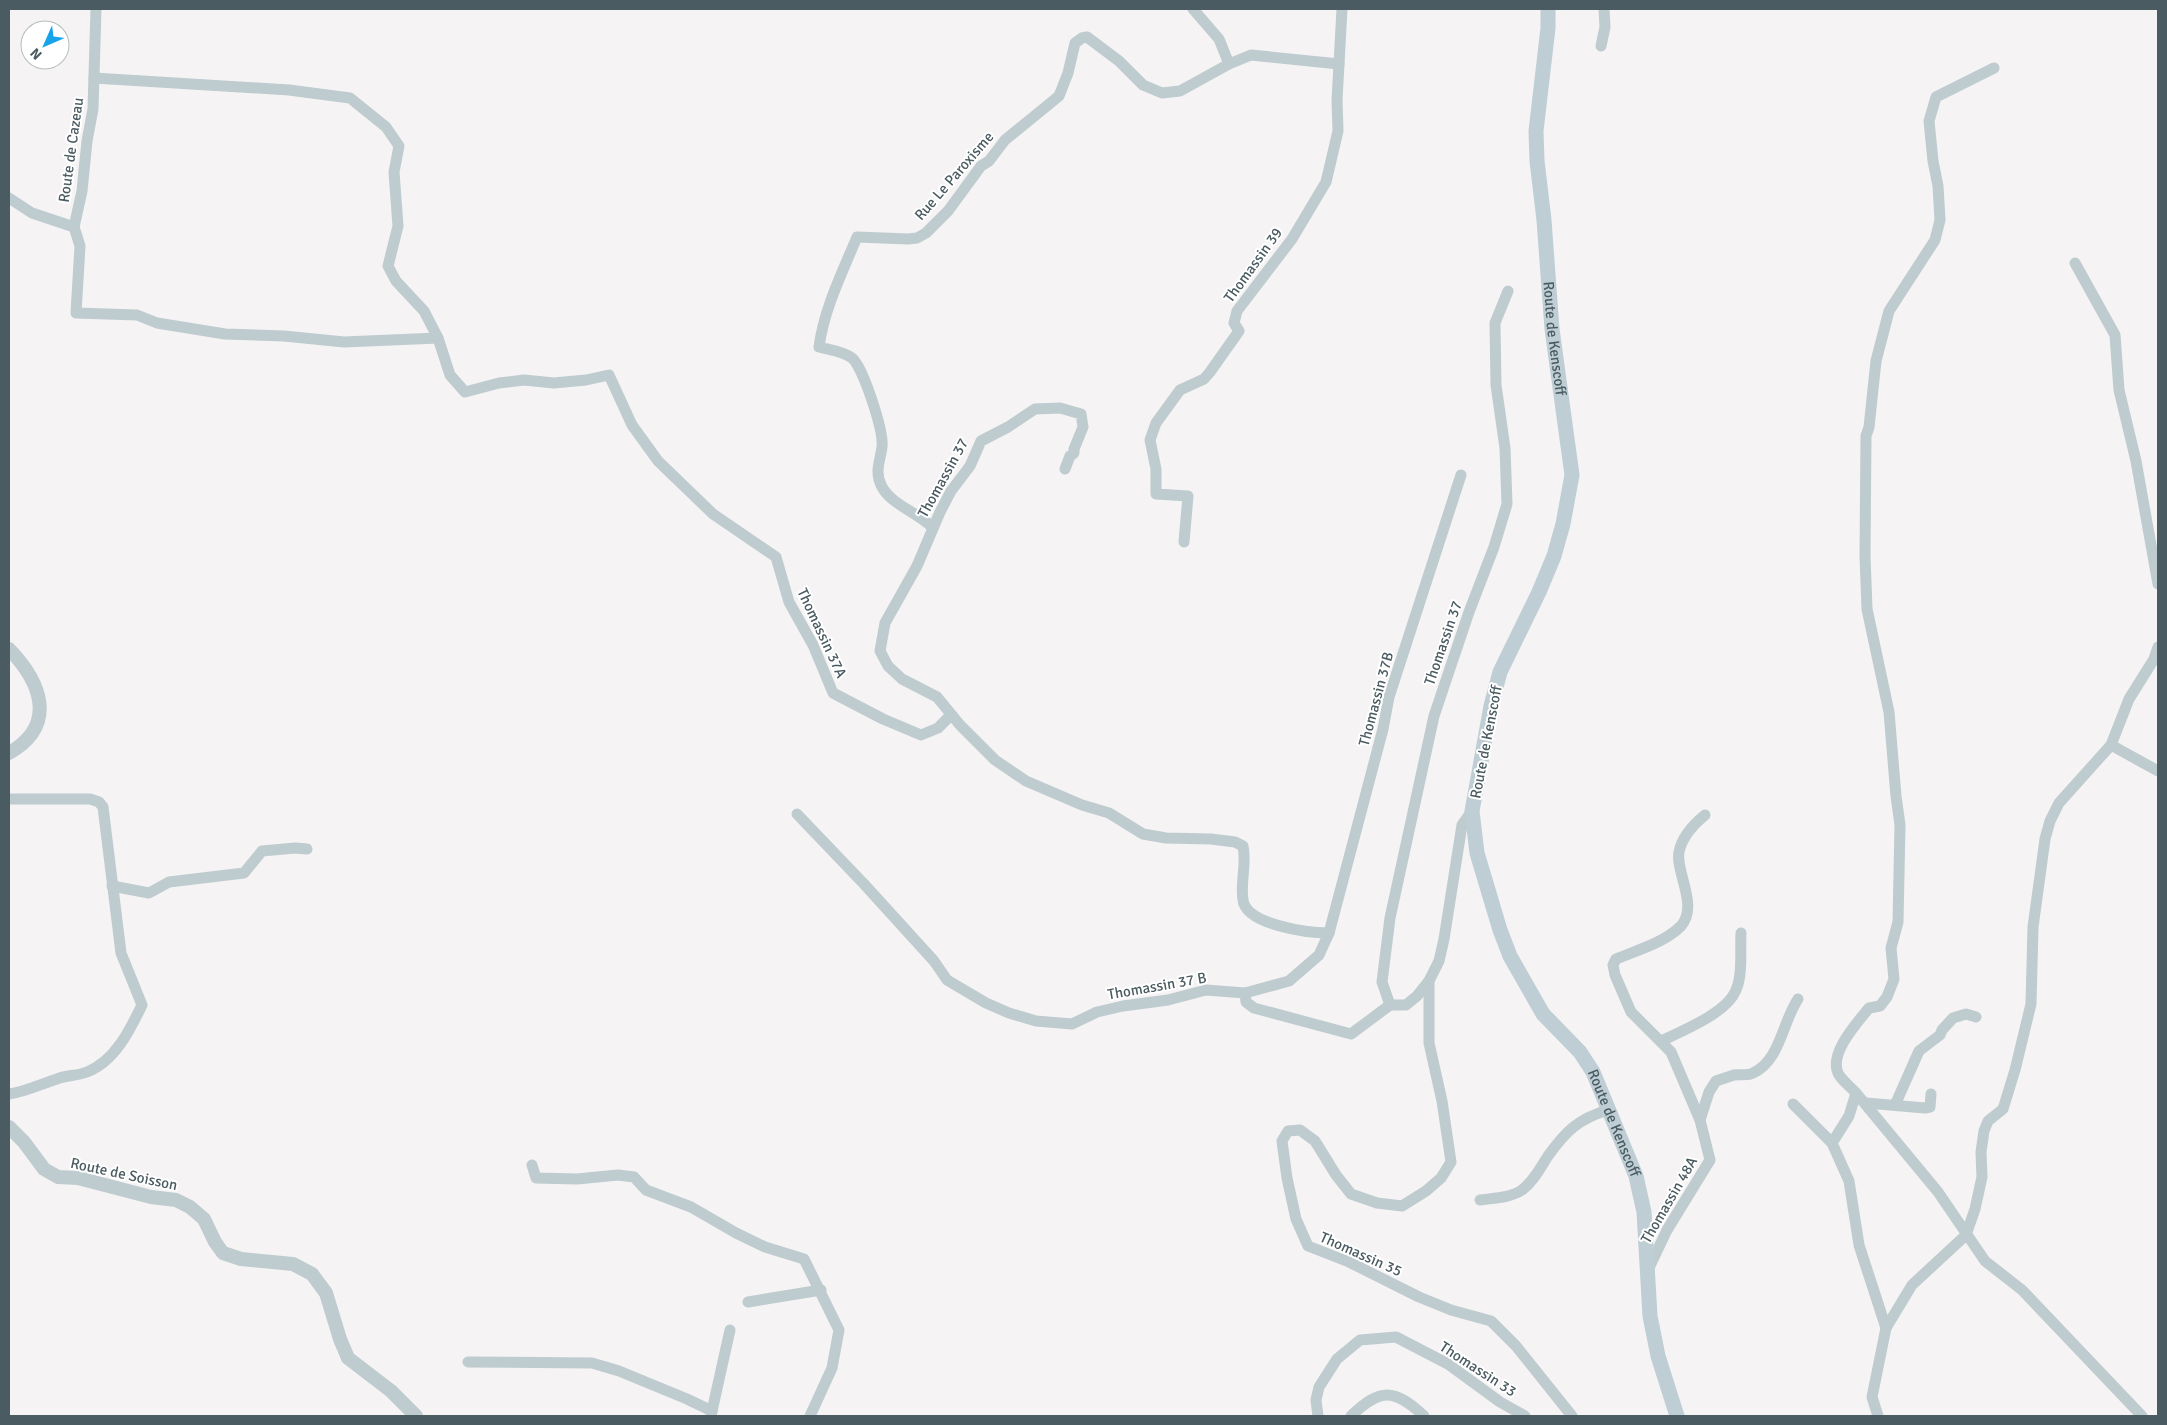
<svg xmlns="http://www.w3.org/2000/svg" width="2167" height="1425" viewBox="0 0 2167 1425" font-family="Signika,sans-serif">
	<rect width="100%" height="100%" fill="#f5f3f3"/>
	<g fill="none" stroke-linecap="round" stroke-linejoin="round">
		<g stroke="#becbcf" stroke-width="11">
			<path d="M96,9L93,109L87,141L82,191L74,227L80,246L76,313L137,315L157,323L225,334L284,336L344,342L438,338"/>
			<path d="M1193,9L1219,39L1229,64"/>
			<path d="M1601,46L1605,27L1604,9"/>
			<path d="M94,78L289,90L350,98L386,127L399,146L394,172L398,226L388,266L396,281L424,311L438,338L450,375L465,392L499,383L524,380L554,383L586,380L609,375L632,425L658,461L713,514L776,557L789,602L813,645L833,693L883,719L921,735L938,728L951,715"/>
			<path d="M9,198L32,213L74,227"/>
			<path d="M2075,263L2115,335L2119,390L2136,461L2158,584"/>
			<path d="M1065,469L1070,456L1074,453V449L1083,427L1081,414L1060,408L1035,409L1008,427L981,441L970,466L951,491L940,512L917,566L885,623L880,651L888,666L902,679L937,697L960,725L995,760L1026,781L1082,805L1109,813L1143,834L1166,838L1211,839L1235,842L1243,846C1247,865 1240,881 1243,900C1246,925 1309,933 1329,933L1319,955L1289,981L1245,993"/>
			<path d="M932,527C917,512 892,505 882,487C874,472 880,462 882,447C884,431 863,367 852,358C843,351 830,350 819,347C824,309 842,273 857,237L908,239L917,238L926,233L948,211L981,166L989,161L1005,140L1059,96L1068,73L1075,43L1082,38L1087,37L1119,61L1143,85L1162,93L1180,91L1229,64L1251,55L1339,64"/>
			<path d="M1184,542L1188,496L1156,494V469L1150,440L1156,423L1180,390L1204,379L1210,372L1239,331L1234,323L1237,311L1292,239L1326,182L1338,131L1337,100L1342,9"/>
			<path d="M2111,745L2158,771"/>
			<path d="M9,799H90L99,802L103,807L121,953L142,1005C130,1030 115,1061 87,1072C77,1076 66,1075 57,1079C41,1084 25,1092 9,1094"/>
			<path d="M797,814L864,884L934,961L947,980L986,1003L1009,1013L1036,1021L1072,1024L1097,1012L1123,1006L1168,1000L1206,990L1245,993L1246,1002L1254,1008L1351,1034L1390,1005H1406L1417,996L1429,981L1439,961L1444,939L1462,825L1472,811"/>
			<path d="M112,886L149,893L169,882L244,873L262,851L295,848L307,849"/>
			<path d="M1329,933L1383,729L1389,697L1461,475"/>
			<path d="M1429,981V1043L1442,1101L1451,1162L1441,1178L1426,1191L1402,1206L1377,1203L1351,1194L1336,1175L1315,1141L1300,1130L1288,1131L1282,1141L1287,1178L1296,1219L1308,1246L1349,1262L1419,1297L1451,1310L1491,1321L1516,1346L1572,1416"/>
			<path d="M1390,1005L1382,982L1390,918L1434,716L1469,612L1494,547L1507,504L1505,448L1496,385L1495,323L1508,291"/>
			<path d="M1661,1041C1682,1031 1727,1013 1736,990C1743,974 1740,950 1741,933"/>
			<path d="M1856,1093L1938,1192L1985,1261L2022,1290L2142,1416"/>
			<path d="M1866,1103L1925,1108L1930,1107L1931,1094"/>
			<path d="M1793,1104L1832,1143"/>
			<path d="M1895,1105L1919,1051L1940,1035L1942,1030L1953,1018L1966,1014L1976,1017"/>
			<path d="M1700,1120L1709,1092L1716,1081C1722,1079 1728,1077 1734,1075C1740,1074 1748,1076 1753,1073C1780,1061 1782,1023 1798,999"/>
			<path d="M532,1165L536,1178L577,1179L618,1175L634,1177L646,1190L691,1207L736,1233L765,1247L804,1259L839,1330L832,1368L810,1416"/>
			<path d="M1480,1200C1493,1198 1510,1198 1522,1190C1534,1181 1540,1168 1548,1156C1566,1131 1578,1119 1608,1110"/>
			<path d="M1648,1270L1667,1230L1710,1160L1700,1120L1671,1052L1631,1012L1615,975L1613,965L1616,959C1637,950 1664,943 1681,926C1699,906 1675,871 1679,852C1682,837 1694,824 1705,815"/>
			<path d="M748,1302L821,1290"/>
			<path d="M1886,1328L1859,1245L1849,1181L1832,1143L1849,1116L1856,1093C1851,1087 1841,1080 1838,1073C1829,1053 1857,1023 1869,1008L1880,1006L1887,997L1894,979L1891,948L1898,922L1900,825L1896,796L1889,712L1867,609L1865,556L1866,436L1869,427L1876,361L1889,311L1935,240L1940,220L1938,186L1933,161L1929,121L1936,97L1994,68"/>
			<path d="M468,1362L592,1363L619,1371L687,1399L712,1411L711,1416"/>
			<path d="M712,1411L730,1330"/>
			<path d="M1318,1416L1316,1400L1319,1387L1337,1359L1360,1340L1396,1337L1448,1364L1500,1402L1525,1416"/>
			<path d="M1351,1416C1380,1388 1394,1388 1424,1416"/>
			<path d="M1878,1416L1872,1397L1886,1328L1912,1285L1966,1235L1975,1209L1982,1177L1981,1152L1984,1131L1988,1121L2003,1109L2015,1070L2031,1004L2033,927L2045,839L2050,821L2059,803L2111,745L2129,699L2154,659L2158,647"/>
		</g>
		<g stroke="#becbcf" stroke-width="14">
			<path d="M9,649C41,682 58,725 9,753"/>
			<path d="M9,1127L24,1142L44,1169L58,1177L78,1178L151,1197L176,1200L190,1207L204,1219L215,1242L223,1253L241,1259L293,1264L312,1274L326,1293L340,1339L348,1358L391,1391L416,1416"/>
		</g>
		<path stroke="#beced4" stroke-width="15" id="s1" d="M1548,9V28L1536,131L1537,161L1544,220L1552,329L1572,475L1563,524L1554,556L1539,592L1500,672L1491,706L1472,811L1477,853L1500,930L1510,956L1543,1014L1580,1052L1593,1072L1636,1176L1644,1212L1650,1316L1658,1356L1677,1416"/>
	</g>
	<g text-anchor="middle" stroke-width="4" stroke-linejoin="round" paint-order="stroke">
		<g font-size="15" fill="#4a5b61" stroke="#fff">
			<text transform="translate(71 150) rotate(-82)" y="5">Route de Cazeau</text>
			<text transform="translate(954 176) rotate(-49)" y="5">Rue Le Paroxisme</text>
			<text transform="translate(1253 265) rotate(-54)" y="5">Thomassin 39</text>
			<text dy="5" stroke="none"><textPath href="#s1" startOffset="331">Route de Kenscoff</textPath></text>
			<text transform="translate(943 478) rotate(-61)" y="5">Thomassin 37</text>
			<text transform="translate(822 633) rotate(65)" y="5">Thomassin 37A</text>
			<text transform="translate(1443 643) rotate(-71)" y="5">Thomassin 37</text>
			<text transform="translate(1376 699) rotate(-75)" y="5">Thomassin 37B</text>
			<text transform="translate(1486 742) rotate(-79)" y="5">Route de Kenscoff</text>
			<text transform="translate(1157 986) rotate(-10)" y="5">Thomassin 37 B</text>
			<text dy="5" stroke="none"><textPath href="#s1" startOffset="1171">Route de Kenscoff</textPath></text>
			<text transform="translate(124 1174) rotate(12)" y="5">Route de Soisson</text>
			<text transform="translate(1669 1200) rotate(-60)" y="5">Thomassin 48A</text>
			<text transform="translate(1361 1254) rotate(24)" y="5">Thomassin 35</text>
			<text transform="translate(1478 1369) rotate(33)" y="5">Thomassin 33</text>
		</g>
	</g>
	<rect width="2167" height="1425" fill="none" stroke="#4a5b61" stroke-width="20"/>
	<g transform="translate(45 45) rotate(225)"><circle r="24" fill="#ffffff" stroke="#b7bdc0"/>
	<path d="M0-4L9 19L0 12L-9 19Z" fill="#17a3ea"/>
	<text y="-8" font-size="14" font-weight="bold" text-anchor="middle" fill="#4a5b61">N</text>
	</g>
</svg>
